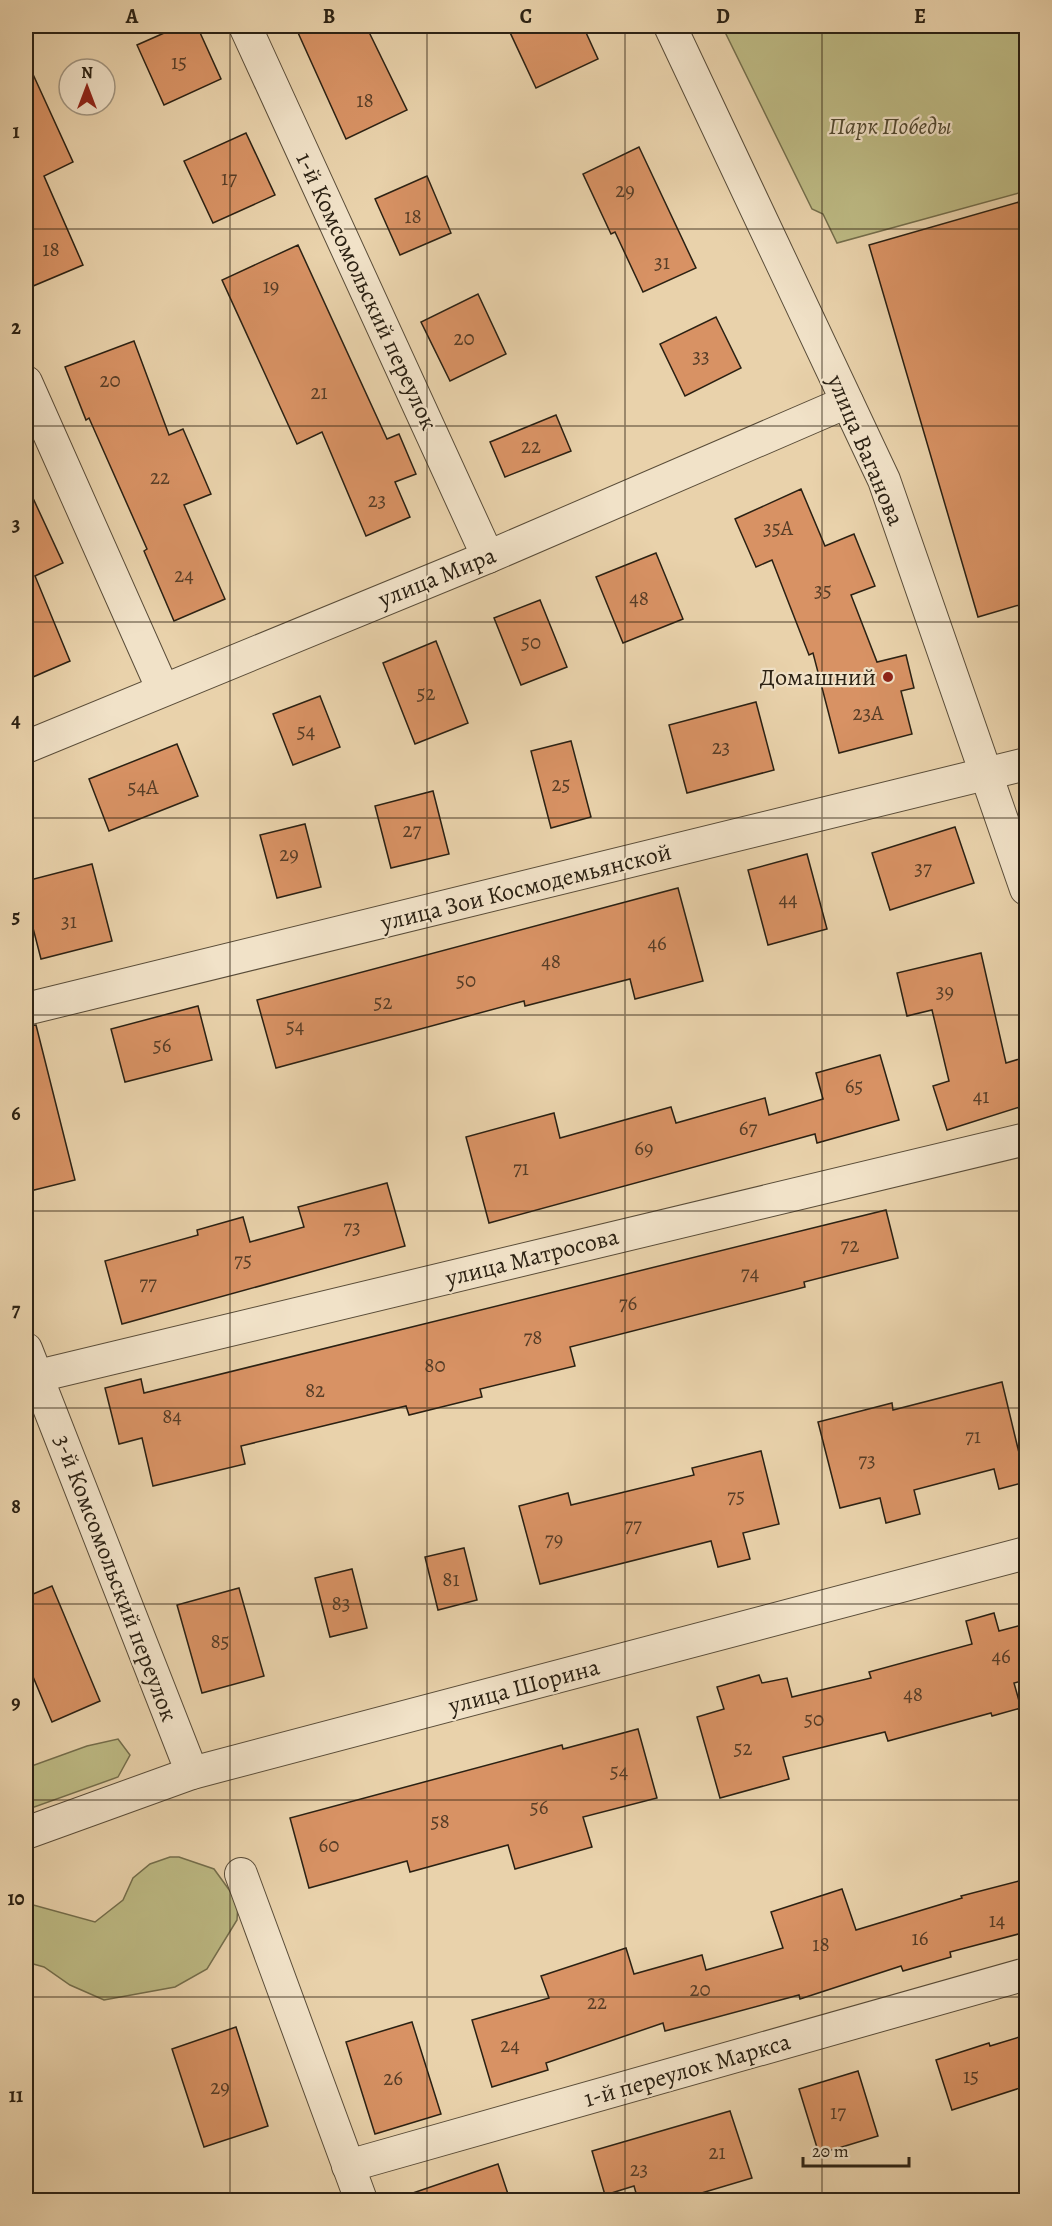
<svg xmlns="http://www.w3.org/2000/svg" width="1052" height="2226" viewBox="0 0 1052 2226" font-family="Alegreya,serif">
	<rect width="100%" height="100%" fill="#e9d2ab"/>
	<filter id="stains"><feTurbulence type="fractalNoise" baseFrequency=".00333" numOctaves="4"/><feColorMatrix values="0 0 0 0 .2 0 0 0 0 .09 0 0 0 0 .02 0 0 0 .5 -.17"/></filter>
	<radialGradient id="worn" r=".72"><stop offset=".6" stop-color="#630" stop-opacity="0"/><stop offset="1" stop-color="#630" stop-opacity=".3"/></radialGradient>
	<g fill="#bdba84" stroke="#746e4c" stroke-width="1.5">
		<path d="M722,26H1026V191L837,243L823,214L812,209Z"/>
		<path d="M118,1739L130,1755L118,1777L26,1810V1768L87,1746Z"/>
		<path d="M170,1857H179L214,1869L238,1902L237,1920L207,1969L175,1987L104,2000L70,1985L44,1967L26,1962V1903L95,1922L123,1900L133,1878L150,1864Z"/>
	</g>
	<g fill="#d89264" stroke="#2b2113" stroke-width="1.5">
		<path d="M180,26H197L221,79L164,105L137,45Z"/>
		<path d="M295,26H366L407,110L346,139Z"/>
		<path d="M507,26H583L598,59L536,88Z"/>
		<path d="M26,59L73,162L44,176L83,265L26,289Z"/>
		<path d="M246,133L275,195L213,223L184,161Z"/>
		<path d="M639,147L696,268L643,292L615,232L611,234L583,174Z"/>
		<path d="M427,176L451,233L400,255L375,199Z"/>
		<path d="M1026,200V603L978,617L869,245Z"/>
		<path d="M298,245L387,439L399,434L416,474L395,482L410,517L366,536L322,432L297,444L222,280Z"/>
		<path d="M478,294L506,354L450,381L421,322Z"/>
		<path d="M716,317L741,368L685,396L660,344Z"/>
		<path d="M134,341L169,435L183,429L211,494L184,505L225,599L174,621L144,551L147,549L89,418L86,420L65,367Z"/>
		<path d="M556,415L571,451L505,477L490,442Z"/>
		<path d="M26,483L63,563L35,576L70,661L26,680Z"/>
		<path d="M801,489L825,546L854,534L875,586L851,595L877,662L906,655L914,688L901,691L912,734L839,753L813,653L809,655L772,560L756,567L735,519Z"/>
		<path d="M656,553L683,619L623,643L596,577Z"/>
		<path d="M540,600L567,667L521,685L494,618Z"/>
		<path d="M436,641L468,723L415,744L383,663Z"/>
		<path d="M320,696L340,747L293,765L273,714Z"/>
		<path d="M756,702L774,770L687,793L669,725Z"/>
		<path d="M571,741L591,817L551,828L531,751Z"/>
		<path d="M177,744L198,796L109,831L89,779Z"/>
		<path d="M433,791L449,854L391,868L375,806Z"/>
		<path d="M305,824L321,887L277,898L260,835Z"/>
		<path d="M955,827L974,883L890,910L872,853Z"/>
		<path d="M807,854L827,929L768,945L748,870Z"/>
		<path d="M92,864L112,941L41,959L26,901V881Z"/>
		<path d="M678,888L703,981L635,999L630,979L525,1006L524,1001L276,1068L257,1000Z"/>
		<path d="M981,953L1006,1063L1026,1057V1105L947,1130L933,1086L949,1081L932,1010L907,1016L897,973Z"/>
		<path d="M198,1006L212,1060L125,1082L111,1029Z"/>
		<path d="M36,1025L75,1180L26,1192V1026Z"/>
		<path d="M880,1055L899,1120L817,1143L815,1134L489,1223L466,1137L554,1113L560,1138L671,1107L676,1123L765,1098L769,1115L823,1099L816,1073Z"/>
		<path d="M387,1183L405,1246L122,1324L105,1261L198,1235L197,1230L243,1217L250,1242L304,1227L298,1207Z"/>
		<path d="M886,1210L898,1258L804,1282L805,1287L570,1347L575,1366L480,1389L482,1397L409,1415L406,1406L241,1446L245,1464L153,1486L142,1438L119,1444L105,1388L141,1379L144,1393Z"/>
		<path d="M1002,1382L1026,1482L999,1489L994,1469L914,1490L920,1514L886,1523L880,1498L840,1508L818,1422L892,1403L893,1410Z"/>
		<path d="M761,1451L779,1524L743,1533L750,1559L718,1567L711,1541L540,1584L519,1506L568,1493L571,1505L694,1475L692,1468Z"/>
		<path d="M464,1548L477,1600L438,1610L425,1557Z"/>
		<path d="M352,1569L367,1628L330,1637L315,1578Z"/>
		<path d="M52,1586L100,1701L52,1722L26,1660V1597Z"/>
		<path d="M239,1588L264,1676L202,1693L177,1605Z"/>
		<path d="M994,1613L999,1631L1026,1624V1680L1014,1683L1021,1708L992,1716L991,1713L888,1741L885,1732L783,1757L789,1779L720,1798L697,1717L724,1709L717,1687L759,1675L762,1683L787,1678L792,1697L871,1678L869,1672L972,1644L966,1621Z"/>
		<path d="M638,1729L657,1798L583,1817L592,1847L515,1869L508,1845L410,1872L407,1861L309,1888L290,1818L562,1745L563,1749Z"/>
		<path d="M1019,1881L1026,1908V1932L950,1952L951,1957L903,1971L901,1966L800,1999L799,1995L665,2031L663,2023L546,2063L548,2070L492,2087L472,2020L549,1998L541,1976L626,1948L634,1974L702,1955L706,1970L783,1948L771,1912L842,1889L856,1930L962,1898L961,1896Z"/>
		<path d="M412,2022L441,2114L375,2134L346,2042Z"/>
		<path d="M236,2027L268,2126L204,2147L172,2049Z"/>
		<path d="M1026,2035V2086L952,2110L936,2060L989,2043L990,2046Z"/>
		<path d="M858,2071L878,2136L819,2154L799,2089Z"/>
		<path d="M730,2111L752,2178L678,2200H638L634,2186L605,2195L592,2151Z"/>
		<path d="M498,2164L510,2200H405L404,2196Z"/>
	</g>
	<g fill="none" stroke-linecap="round" stroke-linejoin="round">
		<g stroke="#5a4d39" stroke-width="34">
			<g id="minor">
				<path d="M245,26L488,557"/>
				<path d="M670,26L884,480L1026,889"/>
				<path d="M26,382L163,690"/>
				<path d="M26,747L488,557L847,402"/>
				<path d="M26,1009L1026,764"/>
				<path d="M26,1349L192,1773"/>
				<path d="M38,1376L1026,1139"/>
				<path d="M26,1833L192,1773L1026,1553"/>
				<path d="M241,1874L361,2200"/>
				<path d="M348,2166L1026,1974"/>
			</g>
		</g>
		<use href="#minor" stroke="#f1e2c8" stroke-width="32"/>
	</g>
	<path fill="none" stroke="#2b2113" stroke-width="1.5" stroke-opacity="0.55" d="M230,26V2200M427,26V2200M625,26V2200M822,26V2200M26,229H1026M26,426H1026M26,622H1026M26,818H1026M26,1015H1026M26,1211H1026M26,1408H1026M26,1604H1026M26,1800H1026M26,1997H1026"/>
	<circle fill="#8f2418" stroke="#f1e2c8" stroke-width="2" cx="888" cy="677" r="6"/>
	<g text-anchor="middle" stroke-width="4.5" stroke-linejoin="round" paint-order="stroke">
		<g font-size="21" fill="#563d27">
			<text x="179" y="69">15</text>
			<text x="365" y="107">18</text>
			<text x="229" y="185">17</text>
			<text x="625" y="197">29</text>
			<text x="413" y="223">18</text>
			<text x="51" y="256">18</text>
			<text x="662" y="269">31</text>
			<text x="271" y="293">19</text>
			<text x="464" y="345">20</text>
			<text x="701" y="363">33</text>
			<text x="110" y="387">20</text>
			<text x="319" y="399">21</text>
			<text x="531" y="453">22</text>
			<text x="160" y="484">22</text>
			<text x="377" y="507">23</text>
			<text x="778" y="535">35А</text>
			<text x="184" y="582">24</text>
			<text x="823" y="597">35</text>
			<text x="639" y="605">48</text>
			<text x="531" y="649">50</text>
			<text x="426" y="700">52</text>
			<text x="868" y="720">23А</text>
			<text x="306" y="738">54</text>
			<text x="721" y="754">23</text>
			<text x="561" y="791">25</text>
			<text x="143" y="794">54А</text>
			<text x="412" y="837">27</text>
			<text x="289" y="861">29</text>
			<text x="923" y="875">37</text>
			<text x="788" y="906">44</text>
			<text x="69" y="928">31</text>
			<text x="657" y="950">46</text>
			<text x="551" y="968">48</text>
			<text x="466" y="987">50</text>
			<text x="945" y="998">39</text>
			<text x="383" y="1009">52</text>
			<text x="295" y="1033">54</text>
			<text x="162" y="1052">56</text>
			<text x="854" y="1093">65</text>
			<text x="981" y="1103">41</text>
			<text x="748" y="1135">67</text>
			<text x="644" y="1155">69</text>
			<text x="521" y="1175">71</text>
			<text x="352" y="1234">73</text>
			<text x="850" y="1252">72</text>
			<text x="243" y="1267">75</text>
			<text x="750" y="1280">74</text>
			<text x="148" y="1290">77</text>
			<text x="628" y="1310">76</text>
			<text x="533" y="1344">78</text>
			<text x="435" y="1372">80</text>
			<text x="315" y="1397">82</text>
			<text x="172" y="1423">84</text>
			<text x="973" y="1443">71</text>
			<text x="867" y="1467">73</text>
			<text x="736" y="1503">75</text>
			<text x="633" y="1532">77</text>
			<text x="554" y="1546">79</text>
			<text x="451" y="1586">81</text>
			<text x="341" y="1610">83</text>
			<text x="220" y="1648">85</text>
			<text x="1001" y="1663">46</text>
			<text x="913" y="1701">48</text>
			<text x="814" y="1726">50</text>
			<text x="743" y="1755">52</text>
			<text x="619" y="1778">54</text>
			<text x="539" y="1814">56</text>
			<text x="440" y="1828">58</text>
			<text x="329" y="1852">60</text>
			<text x="997" y="1927">14</text>
			<text x="920" y="1945">16</text>
			<text x="821" y="1951">18</text>
			<text x="700" y="1996">20</text>
			<text x="597" y="2009">22</text>
			<text x="510" y="2052">24</text>
			<text x="971" y="2083">15</text>
			<text x="393" y="2085">26</text>
			<text x="220" y="2094">29</text>
			<text x="838" y="2119">17</text>
			<text x="717" y="2159">21</text>
			<text x="639" y="2176">23</text>
		</g>
		<g font-size="24" font-style="italic" fill="#50472f" stroke="#f1e2c8">
			<text x="890" y="134">Парк Победы</text>
		</g>
		<g font-size="24" fill="#2b2113" stroke="#f1e2c8">
			<text transform="translate(367 291) rotate(65)" y="8">1-й Комсомольский переулок</text>
			<text transform="translate(866 450) rotate(67)" y="8">улица Ваганова</text>
			<text transform="translate(437 577) rotate(-22)" y="8">улица Мира</text>
			<text transform="translate(526 887) rotate(-14)" y="8">улица Зои Космодемьянской</text>
			<text transform="translate(532 1257) rotate(-14)" y="8">улица Матросова</text>
			<text transform="translate(116 1578) rotate(69)" y="8">3-й Комсомольский переулок</text>
			<text transform="translate(524 1686) rotate(-15)" y="8">улица Шорина</text>
			<text transform="translate(687 2070) rotate(-16)" y="8">1-й переулок Маркса</text>
		</g>
		<g font-size="24" fill="#2b2113" stroke="#f1e2c8" text-anchor="end">
			<text x="876" y="685">Домашний</text>
		</g>
	</g>
	<rect width="1052" height="2226" fill="none" stroke="#e9d2ab" stroke-width="66"/>
	<g transform="translate(87 87)"><circle r="28" fill="#f1e2c8" stroke="#a29580" stroke-width="1.5"/>
	<path d="M0-4.5L10 22L0 15L-10 22Z" fill="#8f2418"/>
	<text y="-9" font-size="16" font-weight="bold" text-anchor="middle" fill="#2b2113">N</text>
	</g>
	<path d="M803 2157v9h106v-9" fill="none" stroke="#2b2113" stroke-width="3"/>
	<text x="812" y="2157" font-size="18" fill="#2b2113" stroke="#f1e2c8" stroke-width="4.5" paint-order="stroke">20 m</text>
	<rect x="33" y="33" width="986" height="2160" fill="none" stroke="#2b2113" stroke-width="2"/>
	<g font-size="20" text-anchor="middle" font-weight="bold" fill="#2b2113">
		<text x="132" y="23">A</text>
		<text x="329" y="23">B</text>
		<text x="526" y="23">C</text>
		<text x="723" y="23">D</text>
		<text x="920" y="23">E</text>
		<text x="16" y="138">1</text>
		<text x="16" y="334">2</text>
		<text x="16" y="531">3</text>
		<text x="16" y="727">4</text>
		<text x="16" y="923">5</text>
		<text x="16" y="1120">6</text>
		<text x="16" y="1316">7</text>
		<text x="16" y="1513">8</text>
		<text x="16" y="1709">9</text>
		<text x="16" y="1905">10</text>
		<text x="16" y="2102">11</text>
	</g>
	<rect width="100%" height="100%" filter="url(#stains)"/>
	<rect width="100%" height="100%" fill="url(#worn)"/>
</svg>
